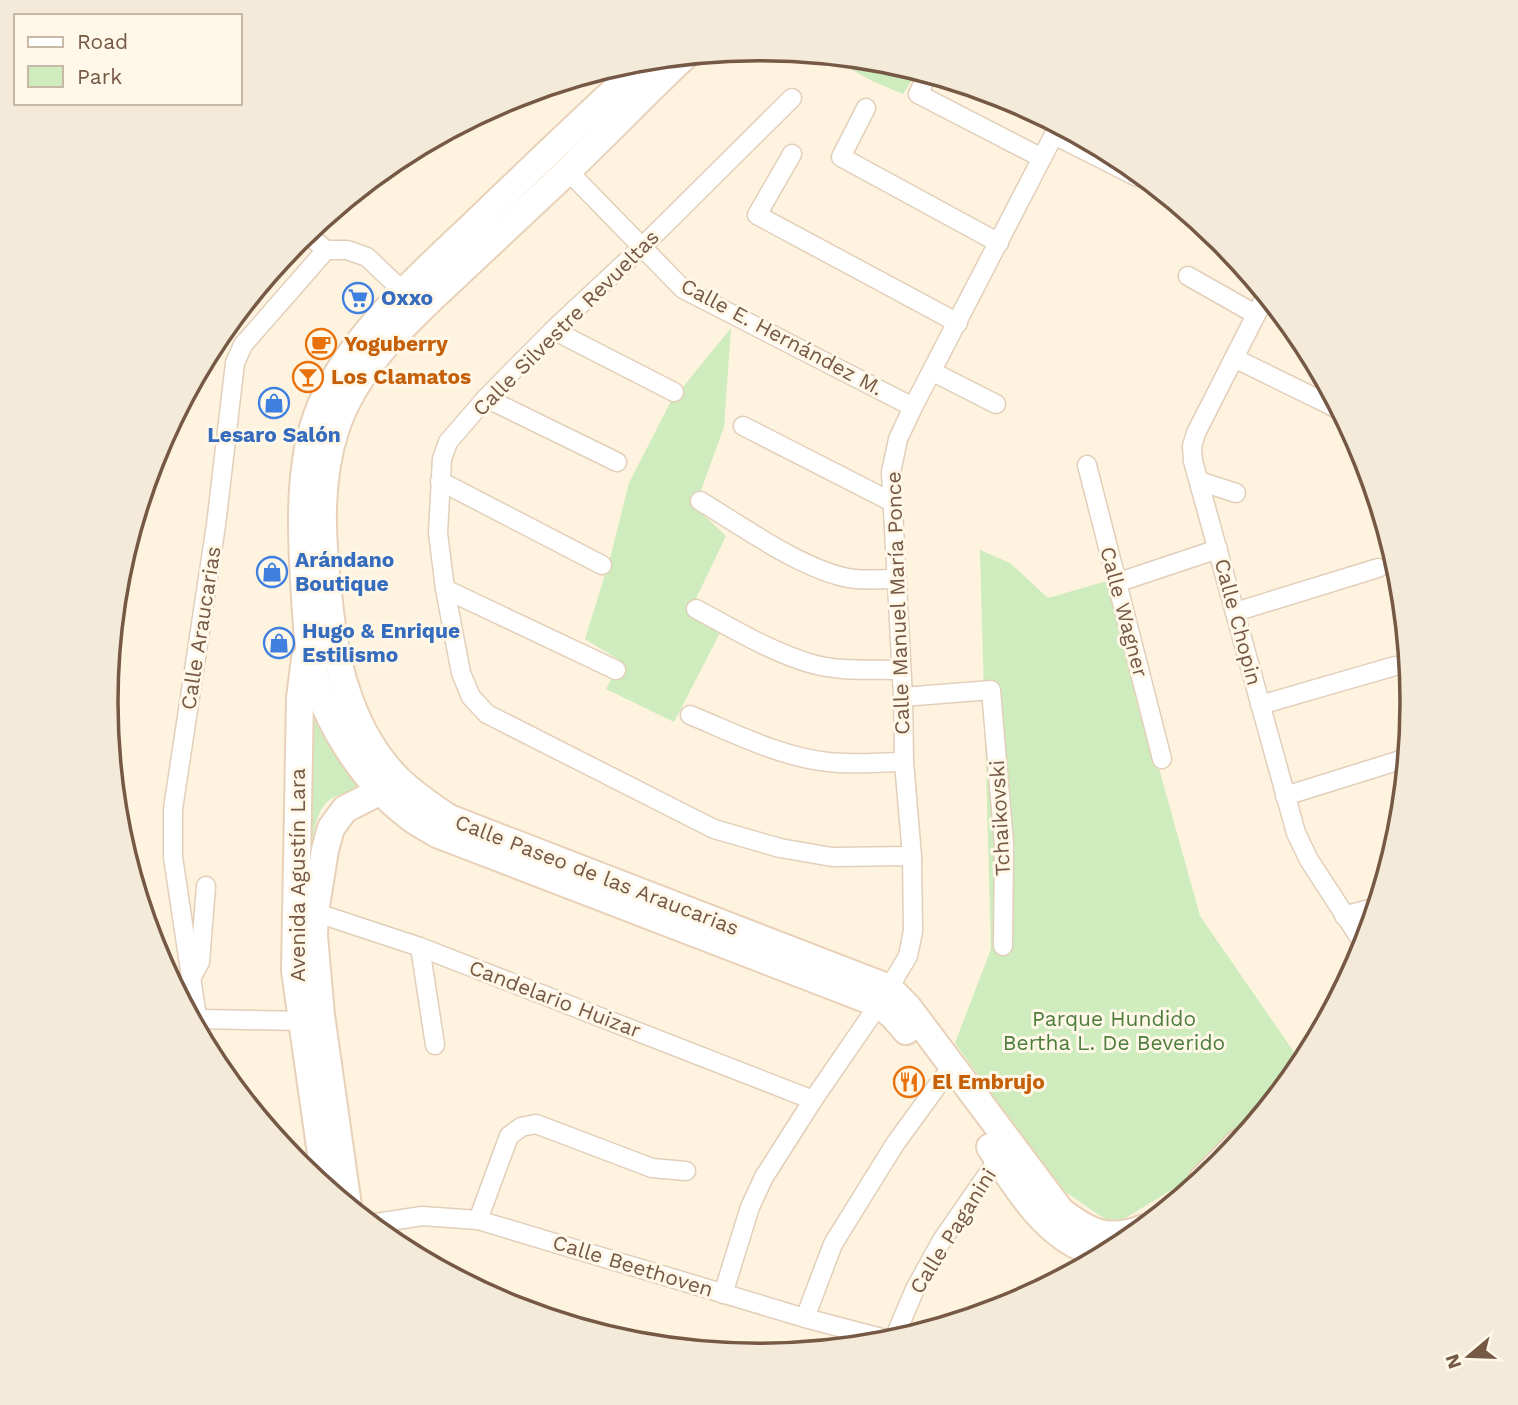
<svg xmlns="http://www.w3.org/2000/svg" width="1518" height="1405" viewBox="0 0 1518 1405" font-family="'Work Sans',sans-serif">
	<rect width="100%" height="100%" fill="#fef3df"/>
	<g fill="#ceecbd">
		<path d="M854,58L887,62L918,71L903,94L872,81L847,67Z"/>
		<path d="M731,328L724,427L695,507L726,536L689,613L720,633L674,722L606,689L621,661L585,639L609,562L629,483L670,403Z"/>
		<path d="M980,550L1010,563L1048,598L1107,581L1200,916L1303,1065L1209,1167L1114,1225L1058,1187L955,1043L991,949Z"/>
		<path d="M308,682L364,789C352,791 337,793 327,802C309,819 311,869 309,893Z"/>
	</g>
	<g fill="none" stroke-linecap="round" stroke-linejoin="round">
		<g stroke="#e2cfba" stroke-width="21">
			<g id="minor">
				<path d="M928,74L918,94L1042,158"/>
				<path d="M792,98L642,247L553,330L486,398L448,442L442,459L438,533L445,589L461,673L471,697L487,714L714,829L780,848L832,857L912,856"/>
				<path d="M866,108L841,157L999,243"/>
				<path d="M1054,135L1137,177"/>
				<path d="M792,154L757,215L958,323"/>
				<path d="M568,171L683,289L913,407"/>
				<path d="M306,233L326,250H347L367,257L411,299"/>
				<path d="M1188,276L1255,314"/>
				<path d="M1266,295L1196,433L1192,446L1193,461L1296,833L1309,860L1365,946"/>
				<path d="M553,330L674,392"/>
				<path d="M1234,358L1340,410"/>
				<path d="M933,372L996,404"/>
				<path d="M486,398L617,462"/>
				<path d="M743,426L892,502"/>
				<path d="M1087,465L1162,759"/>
				<path d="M440,481L602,565"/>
				<path d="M1199,481L1236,493"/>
				<path d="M700,501C742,526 801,569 848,578C863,581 881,579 896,579"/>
				<path d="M1116,583L1218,549"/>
				<path d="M445,589L616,670"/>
				<path d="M696,609C732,628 769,651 809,663C838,672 870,669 901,670"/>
				<path d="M1235,612L1378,568"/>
				<path d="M903,697L991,690L1004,844L1003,946"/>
				<path d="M1260,705L1395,666"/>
				<path d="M690,715C734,733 780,757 828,762C853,765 879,762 904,762"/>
				<path d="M1285,796L1407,758"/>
				<path d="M305,909L420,947L813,1100"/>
				<path d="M1344,916L1377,907"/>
				<path d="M420,947L435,1045"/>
				<path d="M193,975L200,962L206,886"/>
				<path d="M889,988L908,956L913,931L912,856L904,762L903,697L891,472L898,439L913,407L1059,125"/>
				<path d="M198,1019L301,1021"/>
				<path d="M200,1037L173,857V809L216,525L235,363L243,345L326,250"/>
				<path d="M478,1220L509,1136L521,1127L536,1124L652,1168L686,1171"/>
				<path d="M370,1224L422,1216L478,1220L805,1318L893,1341"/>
				<path d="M723,1294L750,1207L764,1177L813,1100L879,1004"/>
				<path d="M805,1318L833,1244L895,1144L943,1078"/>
				<path d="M893,1341L915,1289L942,1240L998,1159"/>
			</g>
		</g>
		<g stroke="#e8d1b8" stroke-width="30">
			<g id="secondary">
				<path d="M685,56C641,97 600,141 556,182C524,212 492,242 460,272C411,318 358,363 336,428C316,487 323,551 330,611C336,671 355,736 398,779C413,794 431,806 449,818L889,988L908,1007L1061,1211C1090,1233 1108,1242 1144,1228"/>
				<path d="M648,60C589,113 532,168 475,223C418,277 343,342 316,418C296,476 302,552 306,612C307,635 310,657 316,680C329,728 367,784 406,814C415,822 427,828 437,834L879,1004L894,1017L906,1031"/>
				<path d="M305,659L300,698L295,971L326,1189"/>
				<path d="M990,1147C1020,1192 1049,1244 1104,1255"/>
				<path d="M1202,1180L1239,1143"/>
				<path d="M348,1206L321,1015L314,936L315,912L325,850L331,828L345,809L381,791"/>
			</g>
		</g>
		<use href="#minor" stroke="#fff" stroke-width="18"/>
		<use href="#secondary" stroke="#fff" stroke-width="26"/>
	</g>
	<defs>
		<g id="supermarket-ring" transform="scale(1.575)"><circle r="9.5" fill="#fff7e7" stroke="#3f7fe0" stroke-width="1.5"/><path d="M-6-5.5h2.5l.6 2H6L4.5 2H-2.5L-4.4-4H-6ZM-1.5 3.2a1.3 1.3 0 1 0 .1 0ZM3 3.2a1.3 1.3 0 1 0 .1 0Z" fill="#3f7fe0"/></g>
		<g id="cafe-ring" transform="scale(1.575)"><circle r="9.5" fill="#fff7e7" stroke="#e8710a" stroke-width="1.5"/><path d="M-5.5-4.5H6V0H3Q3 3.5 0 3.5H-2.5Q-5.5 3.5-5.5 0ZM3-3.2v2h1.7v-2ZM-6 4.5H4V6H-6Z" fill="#e8710a"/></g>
		<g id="bar-ring" transform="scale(1.575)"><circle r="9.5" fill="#fff7e7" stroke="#e8710a" stroke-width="1.5"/><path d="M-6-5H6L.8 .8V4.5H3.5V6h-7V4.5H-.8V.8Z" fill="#e8710a"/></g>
		<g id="shop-ring" transform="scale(1.575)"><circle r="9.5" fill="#fff7e7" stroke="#3f7fe0" stroke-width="1.5"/><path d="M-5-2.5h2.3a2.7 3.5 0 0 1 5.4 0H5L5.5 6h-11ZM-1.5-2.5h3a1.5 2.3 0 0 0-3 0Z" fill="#3f7fe0"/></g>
		<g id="restaurant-ring" transform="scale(1.575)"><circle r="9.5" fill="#fff7e7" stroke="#e8710a" stroke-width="1.5"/><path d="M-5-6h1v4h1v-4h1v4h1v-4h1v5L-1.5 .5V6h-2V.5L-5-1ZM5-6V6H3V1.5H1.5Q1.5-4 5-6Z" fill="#e8710a"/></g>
	</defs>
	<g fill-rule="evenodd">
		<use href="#supermarket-ring" x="358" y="298"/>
		<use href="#cafe-ring" x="321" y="344"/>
		<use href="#bar-ring" x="308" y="377"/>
		<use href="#shop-ring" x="274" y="403"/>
		<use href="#shop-ring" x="272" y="572"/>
		<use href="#shop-ring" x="279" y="643"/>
		<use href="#restaurant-ring" x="909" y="1082"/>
	</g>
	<g text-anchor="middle" stroke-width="6" stroke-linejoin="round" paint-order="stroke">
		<g font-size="21" font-weight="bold" fill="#366cbe" stroke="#fff7e7" text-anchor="start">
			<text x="381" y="305">Oxxo</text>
			<text x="274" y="442" text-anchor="middle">Lesaro Salón</text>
			<text x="295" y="567">Arándano<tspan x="295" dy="24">Boutique</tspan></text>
			<text x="302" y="638">Hugo &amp; Enrique<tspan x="302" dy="24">Estilismo</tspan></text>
		</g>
		<g font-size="21" fill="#765945" stroke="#fff7e7">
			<text transform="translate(566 323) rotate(-45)" y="7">Calle Silvestre Revueltas</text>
			<text transform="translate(782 337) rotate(28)" y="7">Calle E. Hernández M.</text>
			<text transform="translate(898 603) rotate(-92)" y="7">Calle Manuel María Ponce</text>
			<text transform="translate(1124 612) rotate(75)" y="7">Calle Wagner</text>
			<text transform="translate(1238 622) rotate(75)" y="7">Calle Chopin</text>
			<text transform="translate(201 628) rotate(-81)" y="7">Calle Araucarias</text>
			<text transform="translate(1000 818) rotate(-93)" y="7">Tchaikovski</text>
			<text transform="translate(298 875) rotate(-90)" y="7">Avenida Agustín Lara</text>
			<text transform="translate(597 875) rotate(21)" y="7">Calle Paseo de las Araucarias</text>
			<text transform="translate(555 999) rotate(21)" y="7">Candelario Huizar</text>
			<text transform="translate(953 1231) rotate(-58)" y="7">Calle Paganini</text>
			<text transform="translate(633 1266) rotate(17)" y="7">Calle Beethoven</text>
		</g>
		<g font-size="21" font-weight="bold" fill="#c56008" stroke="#fff7e7" text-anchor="start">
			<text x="344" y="351">Yoguberry</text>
			<text x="331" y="384">Los Clamatos</text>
			<text x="932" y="1089">El Embrujo</text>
		</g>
		<g font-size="21" fill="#4c7d3c" stroke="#fff7e7">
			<text x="1114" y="1026">Parque Hundido<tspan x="1114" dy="24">Bertha L. De Beverido</tspan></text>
		</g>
	</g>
	<path d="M0 0H1518V1405H0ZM118 702a641 641 0 1 1 1282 0a641 641 0 1 1-1282 0Z" fill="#f4eada" fill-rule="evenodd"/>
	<path fill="none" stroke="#765945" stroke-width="3.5" d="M118 702a641 641 0 1 1 1282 0a641 641 0 1 1-1282 0Z"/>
	<rect x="14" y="14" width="228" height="91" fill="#fff7e7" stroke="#c8b8a6" stroke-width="2"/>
	<rect x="28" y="37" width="35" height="10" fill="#ffffff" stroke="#c8b8a6" stroke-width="2"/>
	<text x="77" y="49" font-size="21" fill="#765945">Road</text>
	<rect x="28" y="66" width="35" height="21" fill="#ceecbd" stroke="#c8b8a6" stroke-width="2"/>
	<text x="77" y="84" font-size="21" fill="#765945">Park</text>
	<g transform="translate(1469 1356) rotate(251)" stroke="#fff7e7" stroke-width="5" paint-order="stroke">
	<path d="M0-5L12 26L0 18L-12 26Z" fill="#765945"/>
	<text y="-10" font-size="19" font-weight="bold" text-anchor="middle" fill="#765945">N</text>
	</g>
</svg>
